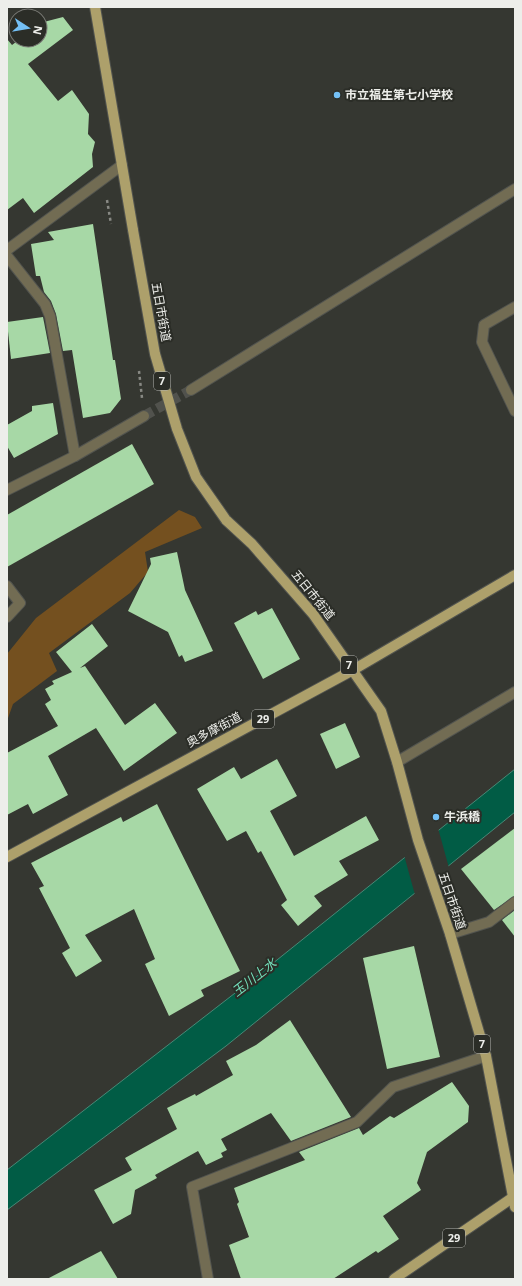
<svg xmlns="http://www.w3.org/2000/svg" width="522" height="1286" viewBox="0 0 522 1286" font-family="'Open Sans','Noto Sans JP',sans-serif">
	<rect width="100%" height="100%" fill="#353731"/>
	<path fill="#74501f" d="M179,510L195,517L202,528L145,552L148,572L130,593L49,653L57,671L13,704L7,721V654L36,618Z"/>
	<path fill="#015c45" stroke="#488876" d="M515,769V812L226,1046L7,1210V1170L257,976Z"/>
	<path fill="#353731" d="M438,828L449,868L415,895L404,855Z"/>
	<g fill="#a7d8a6">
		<path d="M63,17L73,30L28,64L58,101L72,90L89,114L88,134L95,142L92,154L93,167L34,213L23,198L7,210V39L12,45L16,42L12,36L16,33V40H40V23Z"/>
		<path d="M93,224L113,360H115L121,399L110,413L83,418L72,350L63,351L56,314L51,301L44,292L40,276H36L31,244L54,240L48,232Z"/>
		<path d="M43,317L50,353L11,359L7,322Z"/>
		<path d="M53,403L58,434L14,458L7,446V425L32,411V406Z"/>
		<path d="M132,444L154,484L7,567V515Z"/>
		<path d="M177,552L185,590L213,651L185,662L182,655L179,657L168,632L128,611L151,564L150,558Z"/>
		<path d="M272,608L300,659L263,679L234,623L256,611L258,615Z"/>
		<path d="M92,624L108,646L80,668L85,666L125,725L155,703L177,733L124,771L96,728L48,756L68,795L33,814L28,804L7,815V753L58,726L45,704L51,700L45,689L54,684L52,681L72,672L56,652Z"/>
		<path d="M345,723L360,757L336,769L320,734Z"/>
		<path d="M277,759L297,796L270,811L294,856L366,816L379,840L339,861L348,875L314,896L322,906L298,926L281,905L287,900L261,851L258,853L246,831L227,841L197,789L234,767L241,779Z"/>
		<path d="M157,804L240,971L201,990L204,996L169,1016L145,964L155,959L134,909L85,935L102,961L76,977L62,953L70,948L39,888L44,886L31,863L121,817L123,822Z"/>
		<path d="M515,828V896L494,910L461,869Z"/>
		<path d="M515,910V937L502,920Z"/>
		<path d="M414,946L440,1057L387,1069L363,958Z"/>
		<path d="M290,1020L351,1117L291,1141L271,1113L221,1139L227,1150L221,1153L223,1157L206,1165L198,1151L155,1175L157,1178L135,1190L131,1214L113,1224L94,1190L132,1170L125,1158L177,1129L167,1108L195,1094L196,1096L233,1075L226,1061L256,1045Z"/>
		<path d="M452,1082L469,1106L468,1122L427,1152L417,1183L421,1190L383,1216L399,1239L378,1253L376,1251L333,1279H241L229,1245L249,1237L237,1204L239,1202L234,1188L305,1160L299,1152L359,1128L363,1135L390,1116L394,1118Z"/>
		<path d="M101,1251L118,1279H47Z"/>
	</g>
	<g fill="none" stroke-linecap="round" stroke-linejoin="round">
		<path stroke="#51524d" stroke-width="10" stroke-dasharray="10 5" stroke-linecap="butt" d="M144,416L191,390"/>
		<g stroke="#52544f" stroke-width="12">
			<path id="service" d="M397,762L515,692"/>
		</g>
		<g stroke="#52544f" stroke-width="12">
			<g id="minor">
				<path d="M7,250L122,165"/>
				<path d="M7,256L45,304L50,316L75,456"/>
				<path d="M515,307L484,325L482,342L515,411"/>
				<path d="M191,390L515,189"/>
				<path d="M7,586L20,603L7,617"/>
				<path d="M450,934L489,922L515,902"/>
				<path d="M208,1279L192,1187L357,1122L393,1087L486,1056"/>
			</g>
		</g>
		<g stroke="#52544f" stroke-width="12">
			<path id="tertiary" d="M7,490L75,456L144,416"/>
		</g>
		<g stroke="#52544f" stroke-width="12">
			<g id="primary">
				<path d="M95,7L133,230"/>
				<path d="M226,520L252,544L313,614L381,711L397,762L418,840L450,934L486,1056L515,1207"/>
				<path d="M7,857L353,670L515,575"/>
				<path d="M394,1279L515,1196"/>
			</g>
		</g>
		<g stroke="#888984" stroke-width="2.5" stroke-dasharray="3 3" stroke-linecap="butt">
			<path d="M107,200L111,224"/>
			<path d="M139,371L142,398"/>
		</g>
		<use href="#service" stroke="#726c53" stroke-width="10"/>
		<use href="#minor" stroke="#726c53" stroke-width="10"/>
		<use href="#tertiary" stroke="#726c53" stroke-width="10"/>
		<use href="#primary" stroke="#ada06b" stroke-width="10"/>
		<g stroke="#52544f" stroke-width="12" stroke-linecap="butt">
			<path id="primary-bridge" d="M133,230L155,354L177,429L196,477L226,520"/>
		</g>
		<use href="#primary-bridge" stroke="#ada06b" stroke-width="10"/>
	</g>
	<g fill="#74c0f6" stroke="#2b2d27" stroke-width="1.5">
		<circle cx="337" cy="95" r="4"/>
		<circle cx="436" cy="817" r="4"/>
	</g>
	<g text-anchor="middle" stroke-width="4" stroke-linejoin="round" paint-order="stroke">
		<g fill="#2b2d27" stroke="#b3b4b0" stroke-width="1">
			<rect x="154" y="372" width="16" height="18" rx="3"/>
			<rect x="341" y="656" width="16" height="18" rx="3"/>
			<rect x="252" y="710" width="22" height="18" rx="3"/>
			<rect x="474" y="1035" width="16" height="18" rx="3"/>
			<rect x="443" y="1229" width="22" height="18" rx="3"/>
		</g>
		<g font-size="11" font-weight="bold" fill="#edeeea">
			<text x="162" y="385">7</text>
			<text x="349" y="669">7</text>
			<text x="263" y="723">29</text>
			<text x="482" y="1048">7</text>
			<text x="454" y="1242">29</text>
		</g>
		<g font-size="12" font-weight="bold" fill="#edeeea" stroke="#2b2d27" text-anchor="start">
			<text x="345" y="99">市立福生第七小学校</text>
			<text x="444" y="821">牛浜橋</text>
		</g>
		<g font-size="12" fill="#edeeea" stroke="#2b2d27">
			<text transform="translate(161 312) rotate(80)" y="4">五日市街道</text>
			<text transform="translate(313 595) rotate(51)" y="4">五日市街道</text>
			<text transform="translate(214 730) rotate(-28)" y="4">奥多摩街道</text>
			<text transform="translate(452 901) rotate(71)" y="4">五日市街道</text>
		</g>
		<g font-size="13" font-style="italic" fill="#74e0bb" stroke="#2b2d27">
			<text transform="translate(254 977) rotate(-38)" y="5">玉川上水</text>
		</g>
	</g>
	<rect width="522" height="1286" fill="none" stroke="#edeeea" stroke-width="16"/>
	<g transform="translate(28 28) rotate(102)"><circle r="19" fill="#2b2d27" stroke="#797a75"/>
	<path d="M0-3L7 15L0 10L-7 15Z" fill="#74c0f6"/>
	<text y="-6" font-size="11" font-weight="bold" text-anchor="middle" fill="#edeeea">N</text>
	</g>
</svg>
